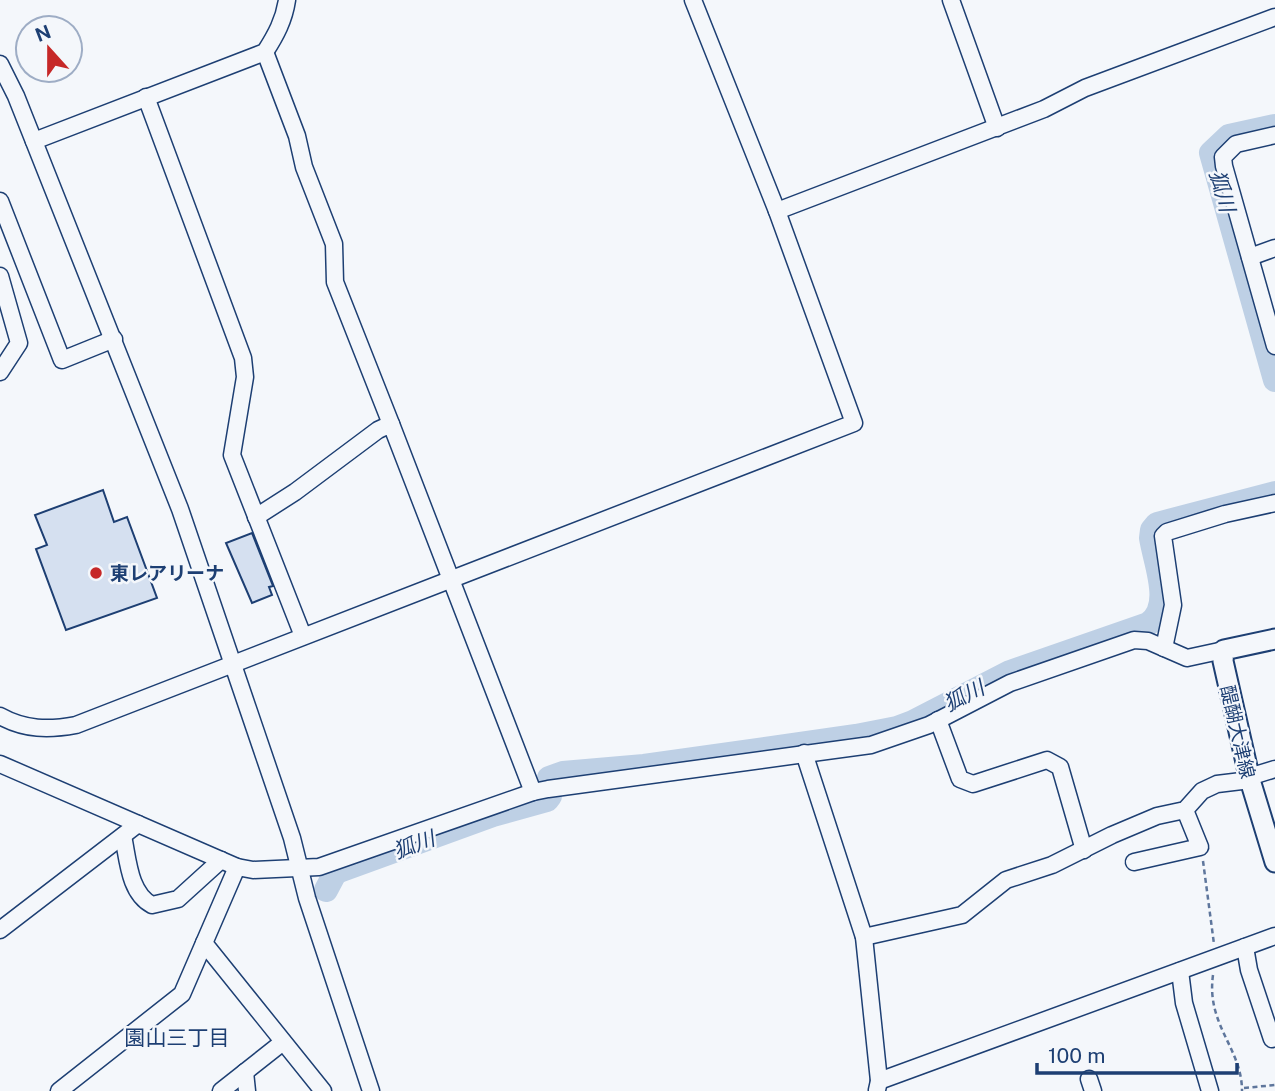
<svg xmlns="http://www.w3.org/2000/svg" width="1275" height="1091" viewBox="0 0 1275 1091" font-family="'Public Sans','Noto Sans JP',sans-serif">
	<rect width="100%" height="100%" fill="#f4f7fb"/>
	<g fill="none" stroke-linecap="round" stroke-linejoin="round">
		<g stroke="#bed0e5" stroke-width="24">
			<path d="M1275,126L1229,136L1211,153L1275,380"/>
			<path d="M549,778L563,773L644,766L856,736L897,728L913,722L1010,672L1148,624C1174,607 1155,564 1151,538L1152,530L1157,524L1275,493"/>
			<path d="M326,890L334,875L339,871L493,815L547,800L550,796"/>
		</g>
	</g>
	<g fill="#d5e0f0" stroke="#1d3f73" stroke-width="2">
		<path d="M103,490L114,522L127,517L157,598L66,630L36,549L47,545L35,515Z"/>
		<path d="M252,533L273,586L269,587L272,595L252,603L226,543Z"/>
	</g>
	<g fill="none" stroke-linecap="round" stroke-linejoin="round">
		<g stroke="#1d3f73" stroke-width="19">
			<g id="minor">
				<path d="M951,0L997,128"/>
				<path d="M265,52L297,136L304,167L334,244L335,282L391,424"/>
				<path d="M0,64L16,96L180,509L292,838L307,898L371,1091"/>
				<path d="M146,97L243,358L245,377L232,455L303,636"/>
				<path d="M1275,135L1236,144L1223,157L1224,166L1275,346"/>
				<path d="M34,141L265,52C276,35 284,20 287,0"/>
				<path d="M0,201L62,360L114,339"/>
				<path d="M777,211L1044,109L1085,88L1275,17"/>
				<path d="M1250,257L1275,248"/>
				<path d="M0,276L19,343L0,372"/>
				<path d="M256,517L295,492L378,430L391,424L533,792"/>
				<path d="M1164,648L1173,605L1163,536L1167,532L1225,514L1275,503"/>
				<path d="M0,716C25,730 49,730 76,725L854,423L777,211L693,0"/>
				<path d="M938,720L960,779L973,784L1047,760L1060,767L1084,850"/>
				<path d="M804,753L864,937L879,1081L877,1090"/>
				<path d="M0,764L237,867L253,870L319,867L533,792L548,789L871,745L929,725L1010,683L1134,640L1148,641L1187,658L1224,650"/>
				<path d="M1249,777L1275,769"/>
				<path d="M123,836C128,859 129,893 152,905L178,899L221,860"/>
				<path d="M1134,862L1200,847L1185,810"/>
				<path d="M0,930L138,824"/>
				<path d="M864,937L962,915L1006,880L1052,865L1112,835L1157,816L1185,810L1202,791L1217,784L1250,780"/>
				<path d="M204,943L323,1091"/>
				<path d="M1245,947L1249,970L1272,1039"/>
				<path d="M1180,971L1184,1003L1210,1091"/>
				<path d="M245,1072L247,1091"/>
				<path d="M1089,1079L1093,1091"/>
				<path d="M879,1081L1275,936"/>
				<path d="M59,1091L182,994L237,867"/>
				<path d="M221,1091L283,1042"/>
			</g>
		</g>
		<g stroke="#1d3f73" stroke-width="23">
			<path id="major" d="M1275,639L1224,650L1223,661L1250,780L1275,862"/>
		</g>
		<g stroke="#5e769c" stroke-width="2.5" stroke-dasharray="5 3.5" stroke-linecap="butt">
			<path d="M1203,861L1214,944"/>
			<path d="M1213,975C1206,1025 1242,1048 1242,1091"/>
			<path d="M1244,1088L1275,1085"/>
		</g>
		<use href="#minor" stroke="#f4f7fb" stroke-width="16"/>
		<use href="#major" stroke="#f4f7fb" stroke-width="19"/>
	</g>
	<circle fill="#c62828" stroke="#f4f7fb" stroke-width="2.5" cx="96" cy="573" r="7"/>
	<g text-anchor="middle" stroke-width="5" stroke-linejoin="round" paint-order="stroke">
		<g font-size="19" font-weight="bold" fill="#1d3f73" stroke="#f4f7fb" text-anchor="start">
			<text x="110" y="580">東レアリーナ</text>
		</g>
		<g font-size="19" fill="#1d3f73" stroke="#f4f7fb">
			<text transform="translate(1238 732) rotate(77)" y="7">醍醐大津線</text>
		</g>
		<g font-size="21" font-style="italic" fill="#1d3f73" stroke="#f4f7fb">
			<text transform="translate(1222 191) rotate(74)" y="7">狐川</text>
			<text transform="translate(964 696) rotate(-27)" y="7">狐川</text>
			<text transform="translate(414 845) rotate(-20)" y="7">狐川</text>
		</g>
		<g font-size="21" fill="#1d3f73" stroke="#f4f7fb">
			<text x="177" y="1045">園山三丁目</text>
		</g>
	</g>
	<g transform="translate(49 49) rotate(339)"><circle r="33" fill="#f4f7fb" stroke="#9eadc5" stroke-width="2"/>
	<path d="M0-5L12 26L0 18L-12 26Z" fill="#c62828"/>
	<text y="-10" font-size="19" font-weight="bold" text-anchor="middle" fill="#1d3f73">N</text>
	</g>
	<path d="M1037 1063v10h200v-10" fill="none" stroke="#1d3f73" stroke-width="3.5"/>
	<text x="1048" y="1063" font-size="21" fill="#1d3f73" stroke="#f4f7fb" stroke-width="5" paint-order="stroke">100 m</text>
</svg>
